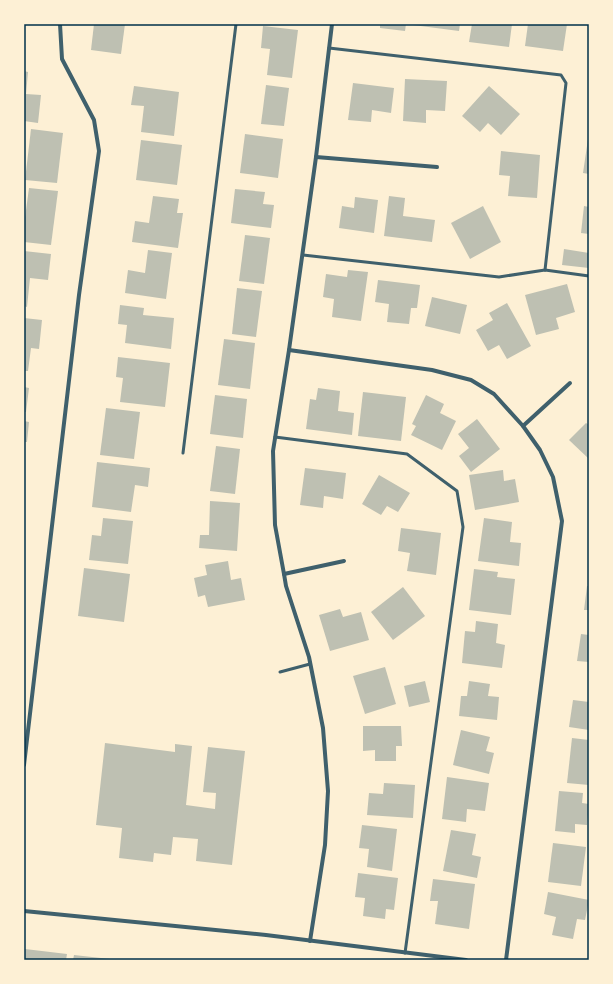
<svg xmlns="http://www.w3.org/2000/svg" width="613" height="984" viewBox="0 0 613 984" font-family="Rubik,sans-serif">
	<rect width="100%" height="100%" fill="#fdf0d5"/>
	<g fill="#bec0b2">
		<path d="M94,24H125L121,54L91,50Z"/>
		<path d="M380,24H406L405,31L380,28Z"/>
		<path d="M413,24H460L459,31L413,25Z"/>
		<path d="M472,24H512L509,47L469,42Z"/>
		<path d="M528,24H567L563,51L525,46Z"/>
		<path d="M263,26L298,30L292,78L267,75L270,49L261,48Z"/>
		<path d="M24,71L28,72L26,94L41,95L38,123L24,121Z"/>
		<path d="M405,79L447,81L445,111L426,110V123L403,121Z"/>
		<path d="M353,83L394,88L391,113L372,110L371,122L348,120Z"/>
		<path d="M266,85L289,88L284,126L261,124Z"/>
		<path d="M134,86L179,92L174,136L141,132L144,106L131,105Z"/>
		<path d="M489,86L520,114L501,135L488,123L480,132L462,116Z"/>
		<path d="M31,129L63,133L57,183L25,180Z"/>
		<path d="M245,134L283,139L278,178L240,173Z"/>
		<path d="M588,139H589V174L583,173Z"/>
		<path d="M141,140L182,145L177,185L136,180Z"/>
		<path d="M501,151L540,155L537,198L508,196L510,176L499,175Z"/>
		<path d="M29,188L58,191L51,245L24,242V225Z"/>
		<path d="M235,189L265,192L263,204L274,205L271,228L231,223Z"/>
		<path d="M153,196L179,199L177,213H183L178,248L132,242L135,221L149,223Z"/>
		<path d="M389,196L405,198L403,216L435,220L432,242L384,236Z"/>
		<path d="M355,197L378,200L374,233L339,228L342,206L354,208Z"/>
		<path d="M483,206L501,242L470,259L451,223Z"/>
		<path d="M584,206L589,207V234L581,233Z"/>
		<path d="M245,235L270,238L264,284L239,281Z"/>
		<path d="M564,249L589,253V268L562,265Z"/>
		<path d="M148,250L172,253L166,299L125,293L128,270L145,273Z"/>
		<path d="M24,251L51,254L48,280L30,278L27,307L24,306Z"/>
		<path d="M348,270L368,272L361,321L332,317L334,299L323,297L326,274L347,277Z"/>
		<path d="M378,280L420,285L417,308H411L409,324L387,322L389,304L375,302Z"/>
		<path d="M567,284L575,312L556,318L559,329L536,335L525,295Z"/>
		<path d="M237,288L262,291L256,337L232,334Z"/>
		<path d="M432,297L467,305L460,334L425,326Z"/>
		<path d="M507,303L531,346L507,359L499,345L488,351L476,330L493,320L489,313Z"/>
		<path d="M120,305L144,308L143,315L174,318L171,349L125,343L127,325L118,324Z"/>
		<path d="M24,318L42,320L39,349L31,348L28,371H24Z"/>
		<path d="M224,339L255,343L250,389L218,385Z"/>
		<path d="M118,357L170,363L165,407L120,402L123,378L116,377Z"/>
		<path d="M24,387L29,388L26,412H24Z"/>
		<path d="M318,388L340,391L338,411L354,413L352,435L306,429L310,399L316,400Z"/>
		<path d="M363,392L406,397L401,441L358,436Z"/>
		<path d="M215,395L247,399L243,438L210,434Z"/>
		<path d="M426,395L444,404L440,413L456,421L442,450L411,435L416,426L412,424Z"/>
		<path d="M106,408L140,412L134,459L100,455Z"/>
		<path d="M477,419L500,449L471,472L459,456L469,448L458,434Z"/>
		<path d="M24,421L29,422L27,442H24Z"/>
		<path d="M586,423L589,425V459L569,440Z"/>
		<path d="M216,446L240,449L235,494L210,491Z"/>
		<path d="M97,462L150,468L148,487L135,485L131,512L92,507Z"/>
		<path d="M305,468L346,473L343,499L324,496L323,508L300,505Z"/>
		<path d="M503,470L504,481L515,479L519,502L475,510L469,475Z"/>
		<path d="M379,475L410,493L398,512L387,506L381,515L362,504Z"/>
		<path d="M210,501L240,503L237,551L199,548L200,535H209Z"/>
		<path d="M103,518L133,521L128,564L89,560L92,535L101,536Z"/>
		<path d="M484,518L512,522L510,542L521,543L519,566L478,561Z"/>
		<path d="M401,528L441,533L436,575L407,571L410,553L398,551Z"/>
		<path d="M228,561L231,580L241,578L245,600L208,607L205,595L198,597L194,578L207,575L205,565Z"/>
		<path d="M84,568L130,574L124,622L78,616Z"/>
		<path d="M474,569L498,572L497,577L515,579L511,615L469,610Z"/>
		<path d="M587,586H589V610H584Z"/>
		<path d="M403,587L425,616L393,640L371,612Z"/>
		<path d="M340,609L343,617L361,612L369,640L330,651L319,615Z"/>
		<path d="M476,621L498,624L496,643L505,645L502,668L462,663L465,631L475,632Z"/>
		<path d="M581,634L589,635V662L577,661Z"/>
		<path d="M385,667L396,704L365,714L353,676Z"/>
		<path d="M425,681L430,702L409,707L404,686Z"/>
		<path d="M469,681L490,684L488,696L499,697L497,720L459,716L461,696H467Z"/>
		<path d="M573,700L589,702V730L569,727Z"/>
		<path d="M363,726H401L402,746H396V761H375V750L363,751Z"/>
		<path d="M461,730L490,737L486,751L494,753L489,774L453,765Z"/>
		<path d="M572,738L589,740V785L567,783Z"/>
		<path d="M105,743L175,752V744L192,746L186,805L215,809L216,793L203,792L208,747L245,751L232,865L196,861L198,839L173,837L171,855L154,853L153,862L119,858L122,828L96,825Z"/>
		<path d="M447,777L489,783L485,811L467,809L466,822L442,819Z"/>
		<path d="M384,783L415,785L413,818L367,815L369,793L383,794Z"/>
		<path d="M559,791L583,793L582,803L589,804L587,825L575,824V833L555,831Z"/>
		<path d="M362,825L397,829L392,871L367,867L369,849L359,848Z"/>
		<path d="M451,830L476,834L472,855L481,857L477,878L443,871Z"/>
		<path d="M553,843L586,847L581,886L548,882Z"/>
		<path d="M358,873L398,878L394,910L386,909L385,919L363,916L365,898L355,897Z"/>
		<path d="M433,879L475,884L469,929L435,924L438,901H430Z"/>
		<path d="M548,892L589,900L585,920L577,919L573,939L552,935L556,917L544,914Z"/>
		<path d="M25,949L67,954L66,960H24Z"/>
		<path d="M74,955L110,959V960H73Z"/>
	</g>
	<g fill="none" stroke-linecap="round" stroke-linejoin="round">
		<g stroke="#3f606c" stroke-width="3">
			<path d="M329,48L561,75L566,83L545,270"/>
			<path d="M303,255L499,277L545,270L589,276"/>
			<path d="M275,437L407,454L457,491L463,527L405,953"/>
			<path d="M183,453L236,24"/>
			<path d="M280,672L310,664"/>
		</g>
		<g stroke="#3f606c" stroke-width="4">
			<path d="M316,157L437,167"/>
			<path d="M289,350L432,370L471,380L494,394L523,426L540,450L553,477L562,521L506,960"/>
			<path d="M523,426L570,383"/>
			<path d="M284,574L344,561"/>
			<path d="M24,765L79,295L99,151L94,120L62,59L60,24"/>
			<path d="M24,911L266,935L466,960"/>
			<path d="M310,941L325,845L328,791L323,728L309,657L286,586L284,574L275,525L273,451L289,350L316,157L332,24"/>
		</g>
	</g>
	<rect width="613" height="984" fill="none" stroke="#fdf0d5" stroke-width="50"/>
	<rect x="25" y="25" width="563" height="934" fill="none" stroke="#003049" stroke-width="1.5"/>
</svg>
